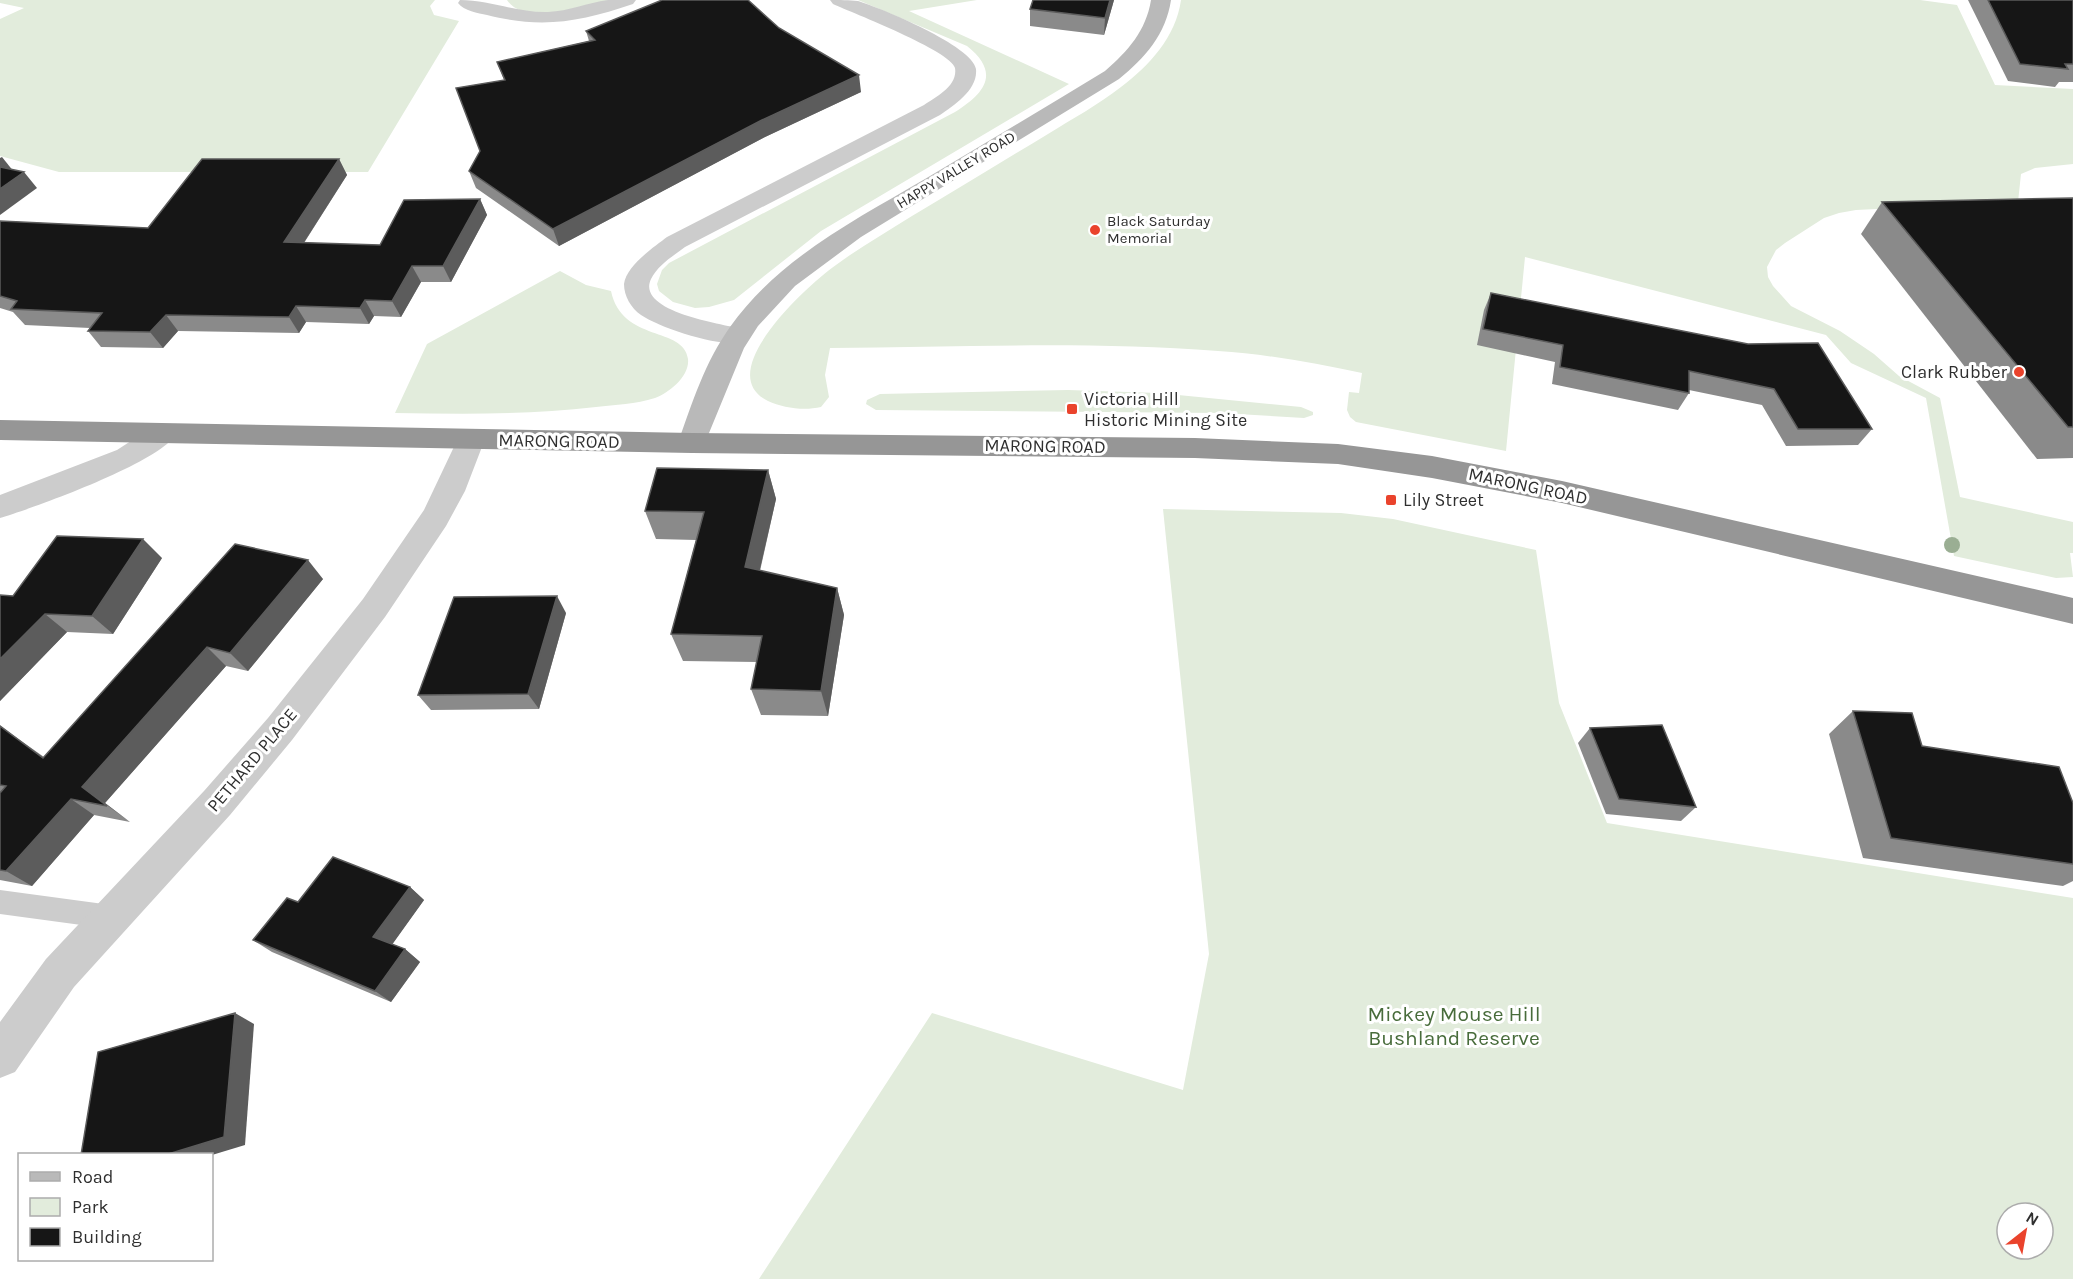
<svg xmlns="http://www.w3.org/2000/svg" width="2073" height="1279" viewBox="0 0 2073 1279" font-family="Karla,sans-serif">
	<rect width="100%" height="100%" fill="#fff"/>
	<g fill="#e2ecdc" fill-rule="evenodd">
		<path d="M0,0H435L430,6L434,15L459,21L368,172H59L0,156V19L24,8L0,3Z"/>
		<path d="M507,0H614C588,6 525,27 507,0Z"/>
		<path d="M858,0H977L909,11L1069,84L821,231L734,300L709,307L695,308L673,302L659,291L657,284L662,270L669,263L955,112C985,93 1001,73 967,46Z"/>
		<path d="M1181,0H1920L1957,5L1995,85L2073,89V164L2035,168L2021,174L2018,202L1856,210L1839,213L1824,218L1785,243L1776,250L1767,267L1768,277L1773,286L1791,306L1840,331L1874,354L1899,376L1940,398L1960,497L2073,522V553H2070L2073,577L2056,578L1954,556L1926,398L1851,363L1826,335L1525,257L1506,451L1356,422L1350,417L1347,410L1349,392L1359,393L1362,373C1314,363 1266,354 1218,351C1089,341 959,347 830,348L825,375L829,397L821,407C804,411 783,408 768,401C710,373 809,284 836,265C860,247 887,232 912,216C958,189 1003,161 1048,134C1072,119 1098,105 1121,87C1149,66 1176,37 1181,0Z"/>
		<path d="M560,271L586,285L611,291C622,343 684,326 688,359C690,376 669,393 655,398C636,404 615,405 596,407C529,415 463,414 395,413L427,344Z"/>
		<path d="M1068,390L1158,393L1301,407L1313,412V415L1304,418L1220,413L876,410L866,404L867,400L880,394Z"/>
		<path d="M1163,509L1341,513L1393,519L1536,550L1559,703L1607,823L2073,898V1279H759L932,1013L1183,1090L1209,954ZM2007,1213H2043V1249H2007Z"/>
	</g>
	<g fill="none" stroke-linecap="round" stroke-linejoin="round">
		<path fill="#ccc" fill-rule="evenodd" d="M0,890L111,905L120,909L123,917L120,925L111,929L0,914Z"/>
		<g fill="#ccc" fill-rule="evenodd">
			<path d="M460,0C490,0 518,13 548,12C569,11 587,3 608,0C617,0 627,0 636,0L633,4C580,22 542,29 487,15C478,13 464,11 458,3Z"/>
			<path d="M830,0C839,0 850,0 858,1C881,8 973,46 976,69C978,90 954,105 940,115L685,247C673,256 658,265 651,279C635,313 728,325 747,330L751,336L747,342C724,349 662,329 641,315C631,308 624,296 624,284C626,266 654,247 667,237L924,105C936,97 958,86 955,68C951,51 853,13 833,4Z"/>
			<path d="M161,425L171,428L175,435C160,462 34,508 0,518V495L117,450L151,428Z"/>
			<path d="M471,429L481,432L485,439L465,491L446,526L385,617L292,740L230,815L74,987L15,1072L0,1078V1022L46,959L204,791L268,718L363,599L424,510L461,432Z"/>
		</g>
		<path fill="#b9b9b9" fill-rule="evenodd" d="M1151,0H1171C1166,34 1145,58 1119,79L861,237L795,286L758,326L744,348L702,450L692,453L682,450L678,443C692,403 705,362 730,327C778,259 855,220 925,179C985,143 1045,108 1105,71C1128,51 1146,31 1151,0Z"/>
		<path fill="#969696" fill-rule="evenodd" d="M0,420L692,433L1195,438L1338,444L1432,456L1562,481L2073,598V624L1562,503L1432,478L1338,464L1195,458L692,453L0,440Z"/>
	</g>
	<circle fill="#9aae93" cx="1952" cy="545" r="8"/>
	<g fill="#8a8a8a">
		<path d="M1033,0H1114L1104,35L1030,26V9Z"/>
		<path d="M1968,0H2073V82H2059L2055,87L2008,81Z"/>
		<path d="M779,28L861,92L765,137L559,246L476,188L469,171L480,151L504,80L497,62L589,41L586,31Z"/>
		<path d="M339,159L347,175L304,243L380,245L480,199L487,215L451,282H421L401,317L374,316L369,324L306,322L299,333L178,331L163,348L101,347L88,331L90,328L25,325L13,312L0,308V221L148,228Z"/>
		<path d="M2073,198V458L2037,459L1861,234L1882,202Z"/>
		<path d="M1491,293L1748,344L1872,429L1858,445L1786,446L1762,405L1689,390V393L1678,410L1552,384L1555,362L1477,345L1484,310Z"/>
		<path d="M768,470L776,499L760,571L837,588L844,615L828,716L761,715L751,689L757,662L683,661L671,634L696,540L656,539L645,511Z"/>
		<path d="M235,544L323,579L248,671L226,666L105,803L130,822L94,815L32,886L0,880V726L44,757Z"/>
		<path d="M162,558L113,634L67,632L0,701V595L13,596Z"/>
		<path d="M566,613L539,709L431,710L418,695Z"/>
		<path d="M1853,711L1922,746L2073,803V881L2063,886L1863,858L1829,734Z"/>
		<path d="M1590,728L1696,807L1681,821L1606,814L1578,743Z"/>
		<path d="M410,887L424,900L392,944L405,949L420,962L391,1002L272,952L253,940L298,902Z"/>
	</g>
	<g fill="#5c5c5c">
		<path d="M1110,0H1114L1104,35L1105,18Z"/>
		<path d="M859,75L861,92L765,137L559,246L553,229L762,120Z"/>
		<path d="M2,157L14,172L0,178V158Z"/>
		<path d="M339,159L347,175L294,258L284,242Z"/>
		<path d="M24,172L37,188L0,215V189Z"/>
		<path d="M480,199L487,215L451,282L443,266Z"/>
		<path d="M412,266L421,282L401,317L392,301Z"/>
		<path d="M365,300L374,316L369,324L360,308Z"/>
		<path d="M296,306L306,322L299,333L289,317Z"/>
		<path d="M166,315L178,331L163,348L150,332Z"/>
		<path d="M768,470L776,499L754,595L745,567Z"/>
		<path d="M143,539L162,558L113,634L92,616Z"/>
		<path d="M308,560L323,579L248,671L230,653Z"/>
		<path d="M837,588L844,615L828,716L821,691Z"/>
		<path d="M557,596L566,613L539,709L528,694Z"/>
		<path d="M45,614L67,632L0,701V659Z"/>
		<path d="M207,647L226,666L105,803L130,822L82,787Z"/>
		<path d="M71,799L94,815L32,886L6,871Z"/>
		<path d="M410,887L424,900L389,949L373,937Z"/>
		<path d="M405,949L420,962L391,1002L375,991Z"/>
		<path d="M235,1013L254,1024L245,1145L212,1155H165Z"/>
	</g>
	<g fill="#161616" stroke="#5c5c5c" stroke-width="1.5">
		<path d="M662,0H748L779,28L859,75L762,120L553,229L469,171L480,151L456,88L505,80L497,62L595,40L586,31Z"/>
		<path d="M1033,0H1110L1105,18L1030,9Z"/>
		<path d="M1988,0H2073V64H2065L2068,69L2020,64Z"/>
		<path d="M202,159H339L284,242L380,245L404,200L480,199L443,266H412L392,301L365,300L360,308L296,306L289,317L166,315L150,332L88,331L102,313L11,309L17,301L0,296V221L148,228Z"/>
		<path d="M0,167L24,172L0,189Z"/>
		<path d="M2073,198V427H2068L1882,202Z"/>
		<path d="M1491,293L1748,344L1818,343L1872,429H1798L1774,389L1689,371V393L1560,367L1563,345L1483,329Z"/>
		<path d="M657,468L768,470L745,567L837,588L821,691L751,689L762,636L671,634L704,512L645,511Z"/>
		<path d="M57,536L143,539L92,616L45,614L0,659V595L13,596Z"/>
		<path d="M235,544L308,560L230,653L207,647L82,787L107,806L71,799L6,871L0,870V793L6,786L0,785V726L43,758Z"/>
		<path d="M557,596L528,694L418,695L454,597Z"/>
		<path d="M1853,711L1912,713L1922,746L2059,767L2073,803V864L1891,838Z"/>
		<path d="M1662,725L1696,807L1619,799L1590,728Z"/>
		<path d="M333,857L410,887L373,937L405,949L375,991L253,940L287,898L298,902Z"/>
		<path d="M235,1013L224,1137L165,1155H81L98,1052Z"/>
	</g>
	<g fill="#ea432c" stroke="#fff" stroke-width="2">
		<circle cx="1095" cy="230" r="6"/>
		<circle cx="2019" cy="372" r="6"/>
		<rect x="1066" y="403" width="12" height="12" rx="3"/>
		<rect x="1385" y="494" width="12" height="12" rx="3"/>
	</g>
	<g text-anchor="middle" stroke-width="6" stroke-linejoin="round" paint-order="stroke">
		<g font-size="15" fill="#2f2f2f" stroke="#fff">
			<text transform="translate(956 170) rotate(-31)" y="5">HAPPY VALLEY ROAD</text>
		</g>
		<g font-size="15" fill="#2f2f2f" stroke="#fff" text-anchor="start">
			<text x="1107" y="226">Black Saturday<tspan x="1107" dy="17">Memorial</tspan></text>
		</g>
		<g font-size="18" fill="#2f2f2f" stroke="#fff" text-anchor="start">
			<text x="2007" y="378" text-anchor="end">Clark Rubber</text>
			<text x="1084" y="405">Victoria Hill<tspan x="1084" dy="21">Historic Mining Site</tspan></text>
			<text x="1403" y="506">Lily Street</text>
		</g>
		<g font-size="18" fill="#2f2f2f" stroke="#fff">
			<text transform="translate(559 441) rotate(1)" y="6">MARONG ROAD</text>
			<text transform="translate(1045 446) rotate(1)" y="6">MARONG ROAD</text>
			<text transform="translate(1528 486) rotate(12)" y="6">MARONG ROAD</text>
			<text transform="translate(252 760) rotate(-50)" y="6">PETHARD PLACE</text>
		</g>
		<g font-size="21" fill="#486c3b" stroke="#fff">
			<text x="1454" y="1021">Mickey Mouse Hill<tspan x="1454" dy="24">Bushland Reserve</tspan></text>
		</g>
	</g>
	<rect x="18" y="1153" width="195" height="108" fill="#ffffff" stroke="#acacac" stroke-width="1.5"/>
	<rect x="30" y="1172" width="30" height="9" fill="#b9b9b9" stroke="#acacac" stroke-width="1.5"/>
	<text x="72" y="1183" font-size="18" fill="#2f2f2f">Road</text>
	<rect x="30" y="1198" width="30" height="18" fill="#e2ecdc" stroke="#acacac" stroke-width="1.5"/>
	<text x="72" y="1213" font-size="18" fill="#2f2f2f">Park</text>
	<rect x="30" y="1228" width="30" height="18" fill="#161616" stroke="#acacac" stroke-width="1.5"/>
	<text x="72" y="1243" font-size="18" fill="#2f2f2f">Building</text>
	<g transform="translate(2025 1231) rotate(31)"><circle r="28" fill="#ffffff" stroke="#acacac" stroke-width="1.5"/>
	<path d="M0-4.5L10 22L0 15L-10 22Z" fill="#ea432c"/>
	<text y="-9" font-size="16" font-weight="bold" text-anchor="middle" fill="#2f2f2f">N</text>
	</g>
</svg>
